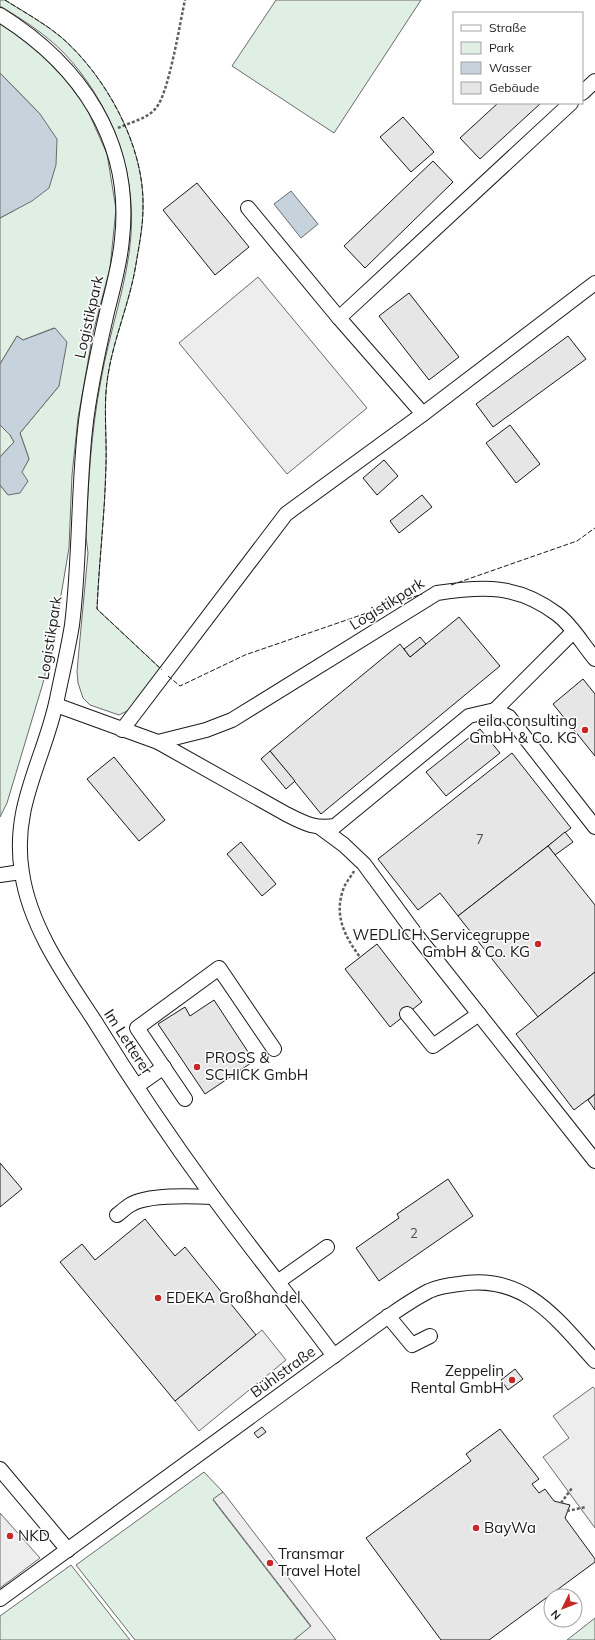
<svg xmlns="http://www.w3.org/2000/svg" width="595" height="1640" viewBox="0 0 595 1640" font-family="Mulish,sans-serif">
	<rect width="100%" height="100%" fill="#fff"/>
	<g fill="#e0efe3" stroke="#6a6a6a">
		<path d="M0,0H5C24,12 44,23 61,37C106,76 145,146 143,208C143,226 139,246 136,264C130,302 114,337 108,375C103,404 107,436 106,465C105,513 99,561 97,609L161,669L129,710L119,715L90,705L83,698L78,683L77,671L88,553L86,537C88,484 91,432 101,380C109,333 128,281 131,235C136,168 109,100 63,52C45,34 22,19 0,6Z"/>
		<path d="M276,0H421L334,133L232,66Z"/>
		<path d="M0,23L16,33L53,63L77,93L88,111L107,154L116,209L110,268L93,333L78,418L72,475L69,548L57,619L43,683L7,803L0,817V485L8,495L29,459L20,433L59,386L54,328L23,340L17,336L0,364V218L15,210L40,114L0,73Z"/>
		<path d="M0,425L10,435L14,442L0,457Z"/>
		<path d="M204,1472L223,1492L213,1500L311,1627L294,1640H135L76,1565Z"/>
		<path d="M71,1565L130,1640H0V1616Z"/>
		<path d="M595,1618V1640H567Z"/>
	</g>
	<g fill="#ededed" stroke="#6a6a6a">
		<path d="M258,277L367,408L287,474L179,343Z"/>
		<path d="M262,1330L286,1360L199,1431L175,1401Z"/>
		<path d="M593,1387L595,1389V1528L543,1457L569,1438L553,1416Z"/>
		<path d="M223,1492L336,1640H294L311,1626L213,1499Z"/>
		<path d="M0,1513L40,1558L0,1588Z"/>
	</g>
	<g fill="#c6d2dc" stroke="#6a6a6a">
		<path d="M0,73L40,114L57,139L56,165L49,188L32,201L0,218Z"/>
		<path d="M291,191L318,224L301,238L274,204Z"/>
		<path d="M55,328L67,342L59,386L20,433L29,459L22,472L28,481L20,493L8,495L0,485V457L14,442L10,435L0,425V364L17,336L23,340Z"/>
	</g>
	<g fill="#e6e6e6" stroke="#1a1a1a">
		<path d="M498,103H541L480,159L460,138Z"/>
		<path d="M403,117L434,152L411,172L380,137Z"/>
		<path d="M433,161L453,182L365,268L344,246Z"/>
		<path d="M197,183L249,247L215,275L163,210Z"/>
		<path d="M409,293L459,357L429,380L379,316Z"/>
		<path d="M568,336L586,359L493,427L476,404Z"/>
		<path d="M510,425L540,464L516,483L486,443Z"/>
		<path d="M384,460L398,476L377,495L363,478Z"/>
		<path d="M422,495L432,507L399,533L390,521Z"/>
		<path d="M459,617L500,666L321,814L270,751L400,644L410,657Z"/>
		<path d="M420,637L426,644L410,657L404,649Z"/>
		<path d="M583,679L595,694V756L553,704Z"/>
		<path d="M480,729L500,753L446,796L426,772Z"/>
		<path d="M270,751L295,781L286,789L261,759Z"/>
		<path d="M512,753L571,828L458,916L440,893L418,910L378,859Z"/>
		<path d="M114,757L165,820L139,841L87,779Z"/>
		<path d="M565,832L573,842L555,855L548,846Z"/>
		<path d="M241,842L276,884L262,896L227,854Z"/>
		<path d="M548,846L595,905V972L538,1017L458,916Z"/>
		<path d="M377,944L422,1002L390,1027L345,969Z"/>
		<path d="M595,972V1094L574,1110L516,1034Z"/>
		<path d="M214,1000L254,1061L205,1094L158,1024L185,1007L190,1016Z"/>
		<path d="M595,1094V1110L588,1100Z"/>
		<path d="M0,1163L22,1189L0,1207Z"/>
		<path d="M448,1179L473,1216L379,1281L356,1248L399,1218L397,1214Z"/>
		<path d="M145,1219L175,1256L185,1247L256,1335L175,1401L60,1262L82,1244L95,1260Z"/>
		<path d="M515,1369L523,1379L508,1390L501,1380Z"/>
		<path d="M262,1427L266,1432L258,1438L254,1433Z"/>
		<path d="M500,1429L539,1479L532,1484L539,1493L545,1489L554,1501L570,1505L565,1518L595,1559V1562L489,1640H441L366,1538L471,1461L466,1454Z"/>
	</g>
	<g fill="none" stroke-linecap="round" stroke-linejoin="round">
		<g stroke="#1a1a1a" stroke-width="16">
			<g id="minor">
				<path d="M0,15C80,65 133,141 122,239C120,264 113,288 107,312C98,351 89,391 85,430C78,495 80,560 72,625C68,650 62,674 57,699C44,761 11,806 22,873C30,927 65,976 94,1020C131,1080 170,1138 211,1194C251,1249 294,1302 334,1356"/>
				<path d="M582,93L595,81"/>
				<path d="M248,208L339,318L423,414"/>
				<path d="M339,318L571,103"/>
				<path d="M56,705L158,742L206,730L232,720L437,593C483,586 517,584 557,614C572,625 583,645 595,659"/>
				<path d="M495,710L573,632"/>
				<path d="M122,730L286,514L423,414L595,283"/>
				<path d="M158,742L286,814C304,823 314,829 335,826L469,716L495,710L509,717L595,827"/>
				<path d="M321,828L344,845L364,864L414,932L595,1161"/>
				<path d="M0,875L21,872"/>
				<path d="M407,1014L433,1046L479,1014"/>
				<path d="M137,1086L164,1067"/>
				<path d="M185,1099L137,1028L219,968L274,1049"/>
				<path d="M117,1215C121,1212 125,1208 130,1205C147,1194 192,1196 213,1197"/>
				<path d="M279,1281L327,1247"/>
				<path d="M388,1316L412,1345L430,1336"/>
				<path d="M0,1469L68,1550"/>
				<path d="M0,1599L383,1320C398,1310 413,1299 429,1291C438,1287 450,1285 459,1284C524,1273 556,1318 595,1361"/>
			</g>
		</g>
		<g stroke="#5f5f5f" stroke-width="2.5" stroke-dasharray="3 2" stroke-linecap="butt">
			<path d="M118,128C131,122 147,119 156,108C169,93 180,22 185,0"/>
			<path d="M354,871C351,877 345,883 343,890C334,916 345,937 360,957"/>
			<path d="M561,1503L572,1488"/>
			<path d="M567,1511L586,1507"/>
		</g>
		<use href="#minor" stroke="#fff" stroke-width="14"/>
		<g stroke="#1a1a1a" stroke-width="1" stroke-dasharray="5 2" stroke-linecap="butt">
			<path d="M5,0C24,12 44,23 61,37C106,76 145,147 143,208C143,226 139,246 136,264C130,302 114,337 108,375C103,404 107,436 106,465C105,514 99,561 97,609L162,670"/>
			<path d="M451,585L577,541L595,528"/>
			<path d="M168,676L180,686L245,655L422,594"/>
		</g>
	</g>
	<g fill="#c62828" stroke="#fff" stroke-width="1.5">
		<circle cx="585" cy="730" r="4"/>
		<circle cx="538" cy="944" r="4"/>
		<circle cx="197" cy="1067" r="4"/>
		<circle cx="158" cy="1298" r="4"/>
		<circle cx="512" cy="1380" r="4"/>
		<circle cx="476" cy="1528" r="4"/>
		<circle cx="10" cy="1536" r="4"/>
		<circle cx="270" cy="1563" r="4"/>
	</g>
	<g text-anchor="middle" stroke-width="3" stroke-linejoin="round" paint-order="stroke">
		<g font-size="13" fill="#4d4d4d">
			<text x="480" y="844">7</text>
			<text x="414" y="1238">2</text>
		</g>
		<g font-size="15" fill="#1a1a1a" stroke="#fff">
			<text transform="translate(89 317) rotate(-77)" y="5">Logistikpark</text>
			<text transform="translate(387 604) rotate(-32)" y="5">Logistikpark</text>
			<text transform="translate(50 638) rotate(-81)" y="5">Logistikpark</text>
			<text transform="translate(128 1042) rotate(57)" y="5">Im Letterer</text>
			<text transform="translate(283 1372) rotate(-36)" y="5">Bühlstraße</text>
		</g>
		<g font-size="15" fill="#1a1a1a" stroke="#fff" text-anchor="start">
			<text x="577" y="726" text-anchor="end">eila consulting<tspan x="577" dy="17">GmbH &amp; Co. KG</tspan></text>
			<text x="530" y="940" text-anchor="end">WEDLICH. Servicegruppe<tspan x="530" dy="17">GmbH &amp; Co. KG</tspan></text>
			<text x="205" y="1063">PROSS &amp;<tspan x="205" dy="17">SCHICK GmbH</tspan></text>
			<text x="166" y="1303">EDEKA Großhandel</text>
			<text x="504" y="1376" text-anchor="end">Zeppelin<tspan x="504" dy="17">Rental GmbH</tspan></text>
			<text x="484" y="1533">BayWa</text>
			<text x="18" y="1541">NKD</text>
			<text x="278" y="1559">Transmar<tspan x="278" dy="17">Travel Hotel</tspan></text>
		</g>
	</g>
	<rect x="453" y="12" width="130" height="92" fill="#ffffff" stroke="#a3a3a3"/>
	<rect x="461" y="25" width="20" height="6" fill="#ffffff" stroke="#a3a3a3"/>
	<text x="489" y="32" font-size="12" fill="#1a1a1a">Straße</text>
	<rect x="461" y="42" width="20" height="12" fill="#e0efe3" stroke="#a3a3a3"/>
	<text x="489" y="52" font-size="12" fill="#1a1a1a">Park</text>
	<rect x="461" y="62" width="20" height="12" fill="#c6d2dc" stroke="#a3a3a3"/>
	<text x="489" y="72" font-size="12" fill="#1a1a1a">Wasser</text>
	<rect x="461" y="82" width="20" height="12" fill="#e6e6e6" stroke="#a3a3a3"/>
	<text x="489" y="92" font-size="12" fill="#1a1a1a">Gebäude</text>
	<g transform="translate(563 1608) rotate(227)"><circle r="19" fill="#ffffff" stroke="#a3a3a3"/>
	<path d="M0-3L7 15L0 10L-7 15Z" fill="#c62828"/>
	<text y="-6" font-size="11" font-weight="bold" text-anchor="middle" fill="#1a1a1a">N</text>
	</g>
</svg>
